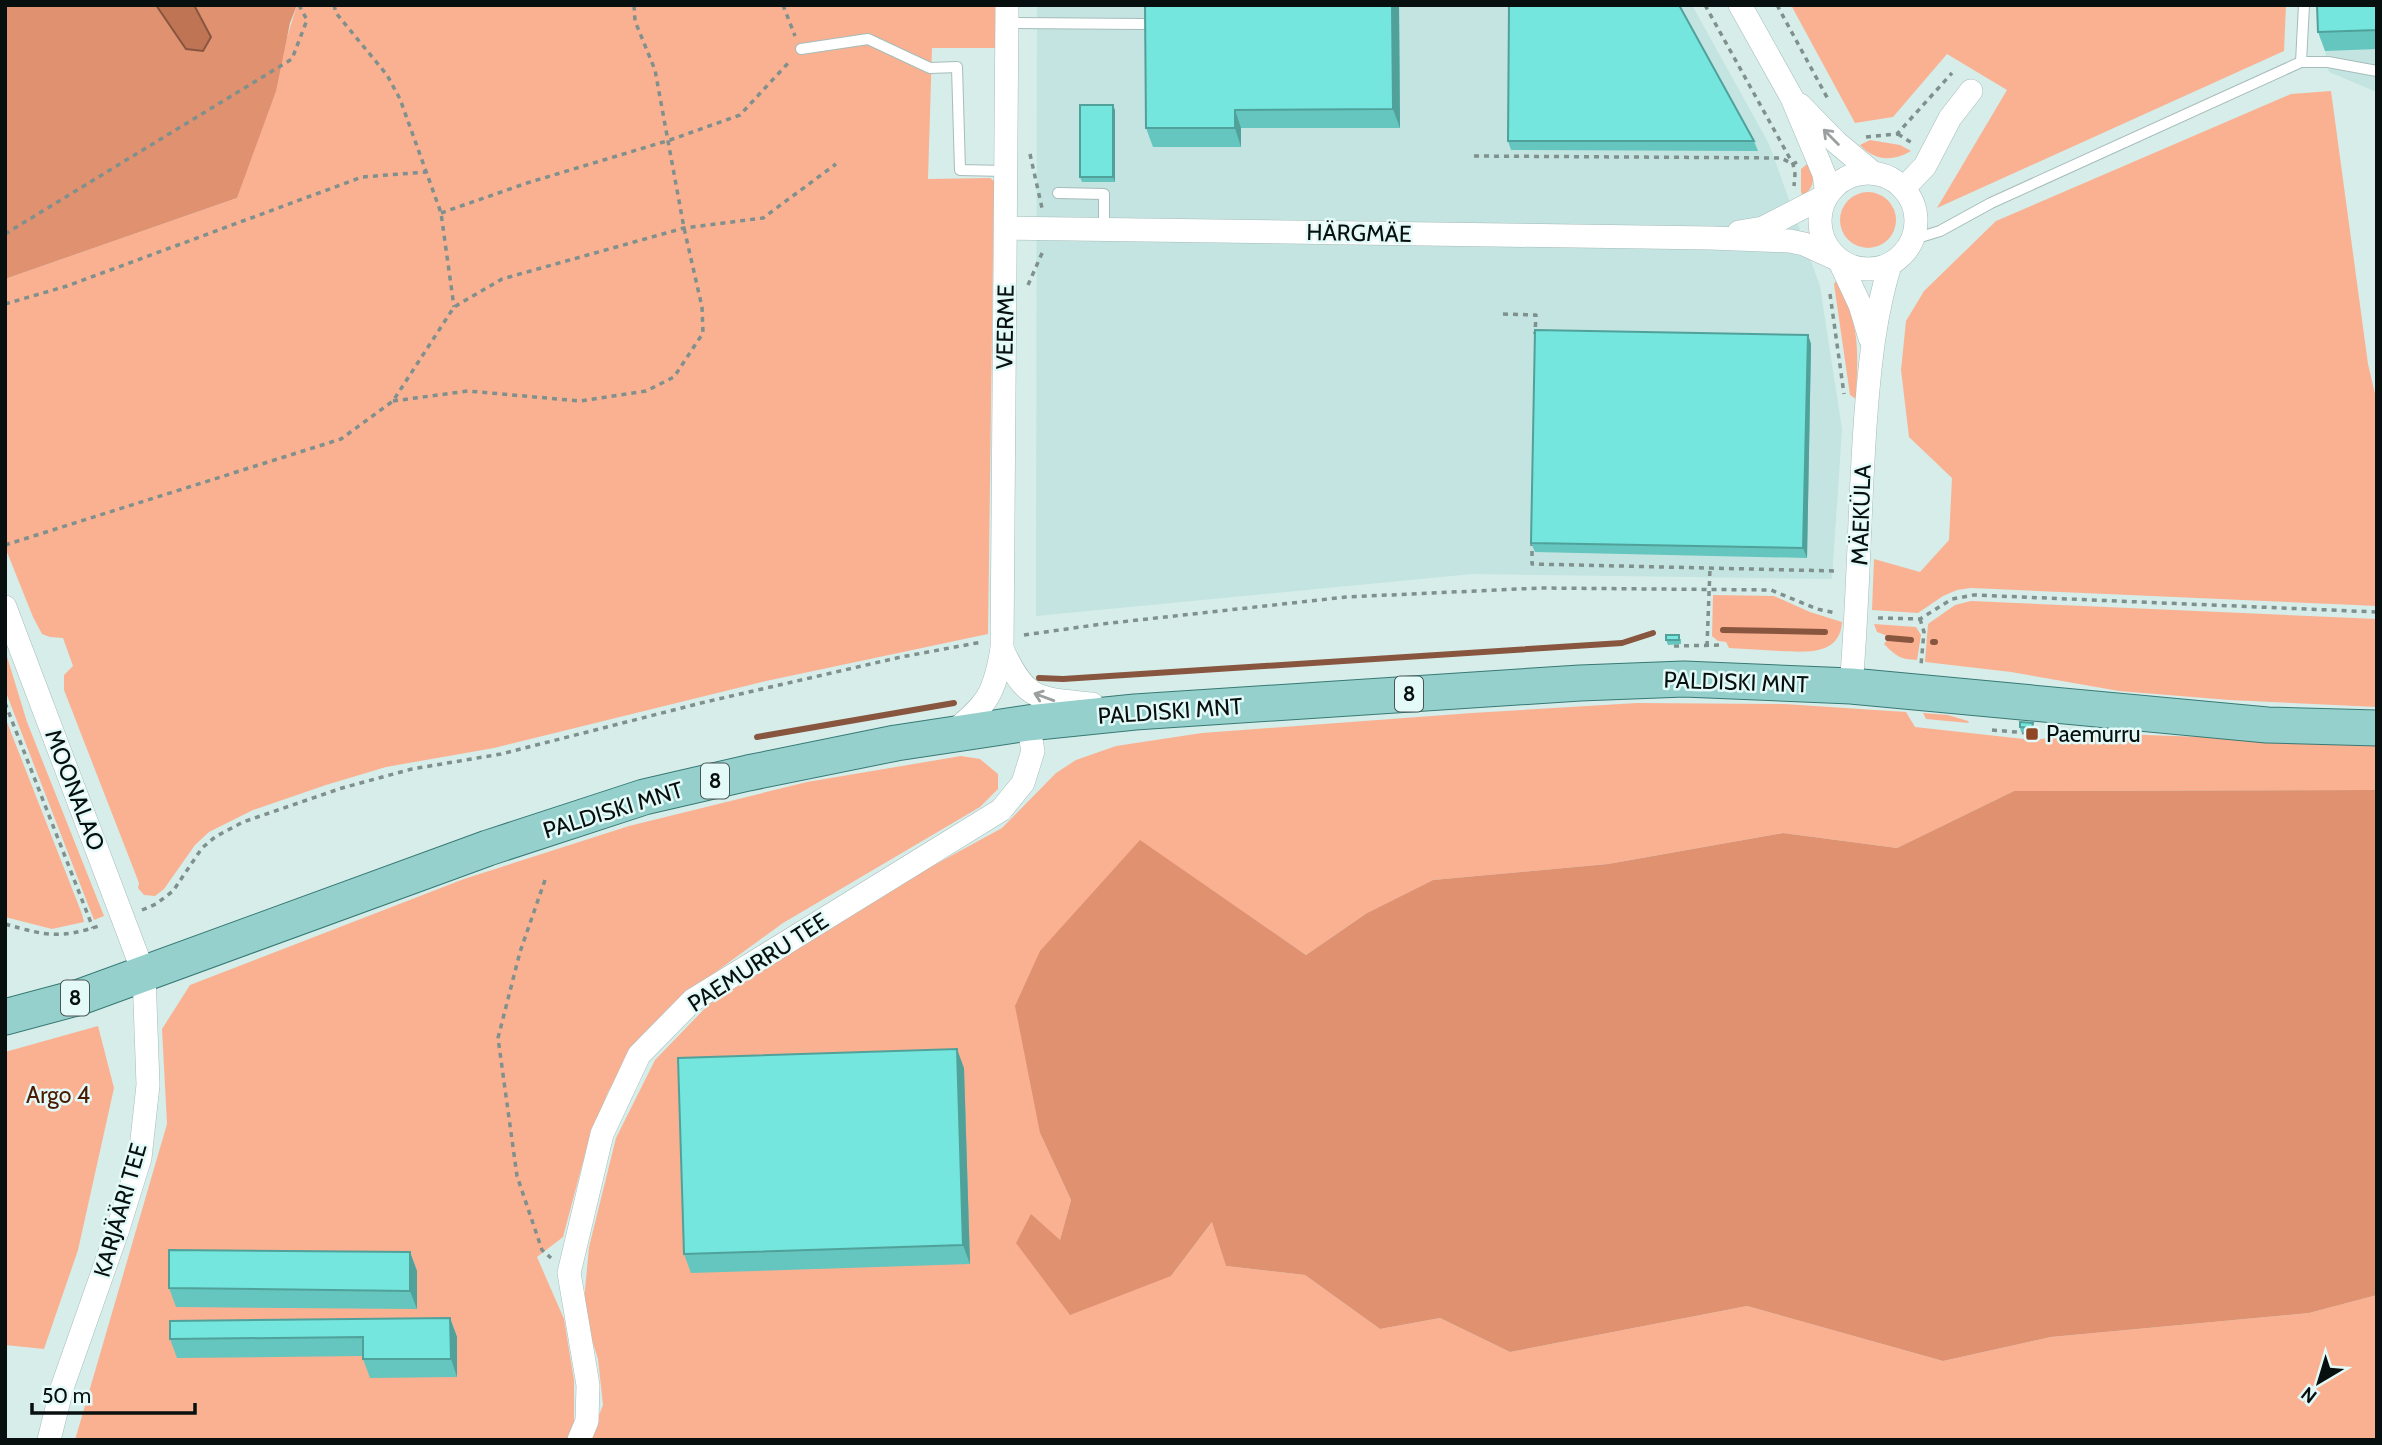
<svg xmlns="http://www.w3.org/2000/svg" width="2382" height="1445" viewBox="0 0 2382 1445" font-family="Cabin,sans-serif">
	<rect width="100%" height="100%" fill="#d6edea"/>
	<g fill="#c3e4e0">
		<path d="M1037,5H1692L1769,144L1820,286L1842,429L1832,579L1472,574L1036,616Z"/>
		<path d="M2323,5H2377V92L2329,72L2325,51Z"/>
	</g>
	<g fill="#fab192">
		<path d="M297,5H995V48H932L928,179L990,178L994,181L988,634L766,681L494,748L386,767L326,785L253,810L209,832L195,845L164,889L155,896L144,895L138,888L139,883L64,690V675L73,666L63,638L50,637L42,634L33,617L5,547V279L237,198Z"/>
		<path d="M1791,5H2286L2284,51L1937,208L2007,90L1947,54L1893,117L1855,123Z"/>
		<path d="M2331,91L2368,364L2377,402V606L1971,588L1957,590L1943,596L1918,613L1872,610L1874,559L1920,572L1949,540L1952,478L1909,437L1901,370L1906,321L1924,291L1996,221L2291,94Z"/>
		<path d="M1870,140L1900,145L1911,151C1892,162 1875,161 1860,145Z"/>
		<path d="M1811,161C1813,177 1817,185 1803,196L1801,192V169Z"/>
		<circle cx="1868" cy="220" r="28"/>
		<path d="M1836,281C1861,322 1858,354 1856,399L1850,395L1834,284Z"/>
		<path d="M1713,595L1774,596L1810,612L1842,622C1840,656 1805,652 1780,651C1763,650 1746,649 1729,648L1726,642L1718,641L1712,636Z"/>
		<path d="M1971,601L2377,619V707L2229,700L2119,691L2011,672L1925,662L1928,624L1955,605Z"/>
		<path d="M1874,624L1916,627L1921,635L1917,660C1900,659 1897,657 1884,644L1887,640L1885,635L1877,632Z"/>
		<path d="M5,650L27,722L104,916L94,920L5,690Z"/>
		<path d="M1637,703L1784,704L1906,712L1915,727L2033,740L2089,733L2377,743V790L2014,791L1897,848L1783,833L1608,864L1433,880L1367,913L1306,955L1140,841L1040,1133L1071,1200L1060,1240L1016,1243L1171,1276L1213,1221L1226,1266L1305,1275L1380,1329L1440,1318L1510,1352L1747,1306L1943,1361L2051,1337L2309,1313L2377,1295V1440H589L603,1405L598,1359L583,1312L589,1247L616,1138L655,1060L711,1002L872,899L1002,828L1056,773L1076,760L1116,746L1202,733L1472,713Z"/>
		<path d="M1923,713L1948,715L1968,721L1969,723L1926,719Z"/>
		<path d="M5,717L82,914L84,922L52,929L5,917Z"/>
		<path d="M961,756L980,759L998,774V789L980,807L783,923L680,998L638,1039L608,1092L588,1143L563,1237L537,1257L564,1319L574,1380V1425L567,1440H75L167,1124L162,1029L190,985L464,879L629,826L807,782Z"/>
		<path d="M98,1026L114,1088L78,1250L44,1349L5,1345V1052Z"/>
	</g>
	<g fill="#df9170">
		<path d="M5,5H156L186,49L200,16L194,5H297L290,23L276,91L237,198L5,279Z"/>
		<path d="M2377,790V1295L2309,1313L2051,1337L1943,1361L1747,1306L1510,1352L1440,1318L1380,1329L1305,1275L1226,1266L1212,1222L1171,1276L1070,1315L1016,1243L1031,1214L1060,1240L1071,1200L1040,1133L1015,1006L1040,951L1140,840L1306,955L1367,913L1433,880L1608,864L1783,833L1897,848L2014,791Z"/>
	</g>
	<path fill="#bf7454" stroke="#88563f" stroke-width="2" d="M156,5H194L211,37L203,51L186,49Z"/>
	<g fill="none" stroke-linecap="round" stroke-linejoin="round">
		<g stroke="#88563f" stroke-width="6">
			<path d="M1723,630L1825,632"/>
			<path d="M1888,638L1911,640"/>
			<path d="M1933,642H1935"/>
			<path d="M1039,678L1063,679L1622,643L1653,633"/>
			<path d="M757,737L954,703"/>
		</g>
		<g stroke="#a6bcba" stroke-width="12">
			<g id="lane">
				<path d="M1007,23L1143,24"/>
				<path d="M801,49L868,39L930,68L957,67L960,170L1005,171"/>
				<path d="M2301,62L2304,5"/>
				<path d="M1058,193L1104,194V229"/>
				<path d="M1914,239L1940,231L1991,203L2301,62H2328L2377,71"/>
			</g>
		</g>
		<g stroke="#a6bcba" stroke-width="24">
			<g id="street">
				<path d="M1740,5L1792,98L1824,174L1827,195"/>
				<path d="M1800,105L1836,142L1873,173"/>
				<circle cx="1868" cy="221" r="48"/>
				<path d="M1904,188L1925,166L1950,118L1971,91"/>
				<path d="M1006,228L1711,238L1790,241L1804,244L1839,260"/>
				<path d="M1739,232L1763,228L1827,195"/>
				<path d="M1839,260L1860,305L1870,338"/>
				<path d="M5,607L144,974L148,1085L140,1158L117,1232L62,1388L49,1440"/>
				<path d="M1002,649C1027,702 1037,698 1092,704"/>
				<path d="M1851,686C1859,595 1859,504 1866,413C1870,362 1875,314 1890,265"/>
				<path d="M952,733C988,703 994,695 1002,649L1007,5"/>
				<path d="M579,1440L587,1421L588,1385L569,1273L602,1134L639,1055L693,1000L1001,810L1023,783L1033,751L1028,723"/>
			</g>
		</g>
		<g stroke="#377974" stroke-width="37">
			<path id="primary" d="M5,1017L80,997L488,848L644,797L748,773L896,743L1028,723L1135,712L1580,683L1684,679L1851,686L2267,725L2377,728"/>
		</g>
		<g stroke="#7f908d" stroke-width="3.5" stroke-dasharray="5 5" stroke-linecap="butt">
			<path d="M334,5L336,13L387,75L400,99L441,213L454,307"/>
			<path d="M783,5L795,36"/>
			<path d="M1705,5L1793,164L1795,174L1794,186"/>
			<path d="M1777,5L1829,101"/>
			<path d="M1898,134L1912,143"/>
			<path d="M1866,137L1897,134L1952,73"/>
			<path d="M1030,154L1042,208"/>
			<path d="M1474,156L1781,158L1793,164L1797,162"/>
			<path d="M441,213L527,183L670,140L740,115L791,60"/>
			<path d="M5,234L292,59L307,20L299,5"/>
			<path d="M1028,285L1043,251"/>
			<path d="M1830,294L1844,394"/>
			<path d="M5,304L67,286L362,177L426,172"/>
			<path d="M1503,314L1536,315L1535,334"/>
			<path d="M393,401L468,391L580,401L646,391L674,377L703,333L702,307L684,228L655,70L635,21L634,5"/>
			<path d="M1532,541V564L1837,571"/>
			<path d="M5,545L341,439L393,401L454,307L502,279L684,228L763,218L836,164"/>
			<path d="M1878,618L1920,619L1952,599L1974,595L2377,612"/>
			<path d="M1920,619L1924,632L1921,665"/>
			<path d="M1024,635L1102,624L1346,597L1540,588L1771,590L1817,609L1836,613"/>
			<path d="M1674,646L1724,645"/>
			<path d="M1707,646L1710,568"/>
			<path d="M5,703L93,928"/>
			<path d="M1992,730L2040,734"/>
			<path d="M545,880L520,952L498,1038L517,1176L542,1250L551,1258"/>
			<path d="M142,910L156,904L173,891L202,848L215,837L243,822L342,788L412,769L501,754L701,703L901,657L982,642"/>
			<path d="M5,924C47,936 60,939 102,925"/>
		</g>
		<use href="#lane" stroke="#fff" stroke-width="10"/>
		<use href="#street" stroke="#fff" stroke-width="23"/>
		<use href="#primary" stroke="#96d0cc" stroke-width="35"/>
	</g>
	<g fill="#64c6be">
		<path d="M1145,5H1399L1400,128H1241V147H1153L1146,128Z"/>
		<path d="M2377,5V49L2325,51L2318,32Z"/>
		<path d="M1115,110V182H1082L1080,177Z"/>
		<path d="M1508,141H1754L1758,151L1511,150Z"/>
		<path d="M1808,335L1811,344L1807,558L1535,552L1531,543Z"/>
		<path d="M1681,639V644L1668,645L1666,640Z"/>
		<path d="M2020,727L2035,728L2034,733L2021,732Z"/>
		<path d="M964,1068L970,1264L691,1273L684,1254Z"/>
		<path d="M410,1252L417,1271V1309L176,1307L169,1288Z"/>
		<path d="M450,1318L457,1337V1377L370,1378L363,1359V1356L177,1358L170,1339Z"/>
	</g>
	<g fill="#51a19b">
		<path d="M1392,5H1399L1400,128L1393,109Z"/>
		<path d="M1113,105L1115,110V182L1113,177Z"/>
		<path d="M1235,110L1241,128V147L1235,128Z"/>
		<path d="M1808,335L1811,344L1807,558L1803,548Z"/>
		<path d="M957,1049L964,1068L970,1264L963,1245Z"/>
		<path d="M410,1252L417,1271V1309L410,1291Z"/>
		<path d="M450,1318L457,1337V1377L451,1359Z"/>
	</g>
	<g fill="#74e6dd" stroke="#51a19b" stroke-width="2">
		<path d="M1145,5H1392L1393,109L1235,110V128H1146Z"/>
		<path d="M1509,5H1679L1754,141H1508Z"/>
		<path d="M2317,5H2377V30L2318,32Z"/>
		<rect x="1080" y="105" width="33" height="72"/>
		<path d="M1535,330L1808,335L1803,548L1531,543Z"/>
		<rect x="1666" y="635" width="13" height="5"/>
		<path d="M2020,722L2033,723L2032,728L2020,727Z"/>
		<path d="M957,1049L963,1245L684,1254L678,1058Z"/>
		<path d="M169,1250L410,1252V1291L169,1288Z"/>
		<path d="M450,1318L451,1359H363V1337L170,1339V1321Z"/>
	</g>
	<defs><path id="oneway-shaft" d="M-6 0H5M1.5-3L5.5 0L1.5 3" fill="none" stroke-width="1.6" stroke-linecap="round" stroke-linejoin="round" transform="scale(1.75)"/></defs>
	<g stroke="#9c9f9f">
		<use href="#oneway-shaft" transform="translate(1831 137) rotate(-135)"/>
		<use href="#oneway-shaft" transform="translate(1044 697) rotate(-160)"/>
	</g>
	<rect fill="#8f4726" stroke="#e3faf8" stroke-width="2.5" x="2025" y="727" width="14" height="14" rx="3.5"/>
	<g text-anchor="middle" stroke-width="5" stroke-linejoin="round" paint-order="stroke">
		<g fill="#e3faf8" stroke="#4a5655" stroke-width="2">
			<rect x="1395" y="676.5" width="28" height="35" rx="5"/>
			<rect x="701" y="763.5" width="28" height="35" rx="5"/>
			<rect x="61" y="980.5" width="28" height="35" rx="5"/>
		</g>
		<g font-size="21" font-weight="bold" fill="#08100f">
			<text x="1409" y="701">8</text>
			<text x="715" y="788">8</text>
			<text x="75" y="1005">8</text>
		</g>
		<g font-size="23" fill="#08100f" stroke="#e3faf8">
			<text transform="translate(1359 233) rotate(1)" y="8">HÄRGMÄE</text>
			<text transform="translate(1005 327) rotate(-89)" y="8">VEERME</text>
			<text transform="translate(1861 515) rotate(-88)" y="8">MÄEKÜLA</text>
			<text transform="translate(1736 682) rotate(2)" y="8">PALDISKI MNT</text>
			<text transform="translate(1170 711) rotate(-4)" y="8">PALDISKI MNT</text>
			<text transform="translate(75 790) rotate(69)" y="8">MOONALAO</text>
			<text transform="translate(613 810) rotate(-17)" y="8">PALDISKI MNT</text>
			<text transform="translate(758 962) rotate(-33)" y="8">PAEMURRU TEE</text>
			<text transform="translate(120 1210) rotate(-74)" y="8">KARJÄÄRI TEE</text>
		</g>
		<g font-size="23" fill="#08100f" stroke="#e3faf8" text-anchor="start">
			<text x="2046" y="742">Paemurru</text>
		</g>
		<g font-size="23" fill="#4a1a02" stroke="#e3faf8">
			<text x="58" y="1103">Argo 4</text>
		</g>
	</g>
	<rect width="2382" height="1445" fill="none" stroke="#08100f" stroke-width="14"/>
	<g transform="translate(2319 1382) rotate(218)" stroke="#e3faf8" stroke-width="5" paint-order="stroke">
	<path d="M0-5L12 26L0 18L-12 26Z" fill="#08100f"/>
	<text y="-10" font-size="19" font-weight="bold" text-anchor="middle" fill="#08100f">N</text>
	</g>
	<path d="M32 1403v10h163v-10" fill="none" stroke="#08100f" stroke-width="3.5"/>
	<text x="42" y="1403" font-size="21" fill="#08100f" stroke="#e3faf8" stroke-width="5" paint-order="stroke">50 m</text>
</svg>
